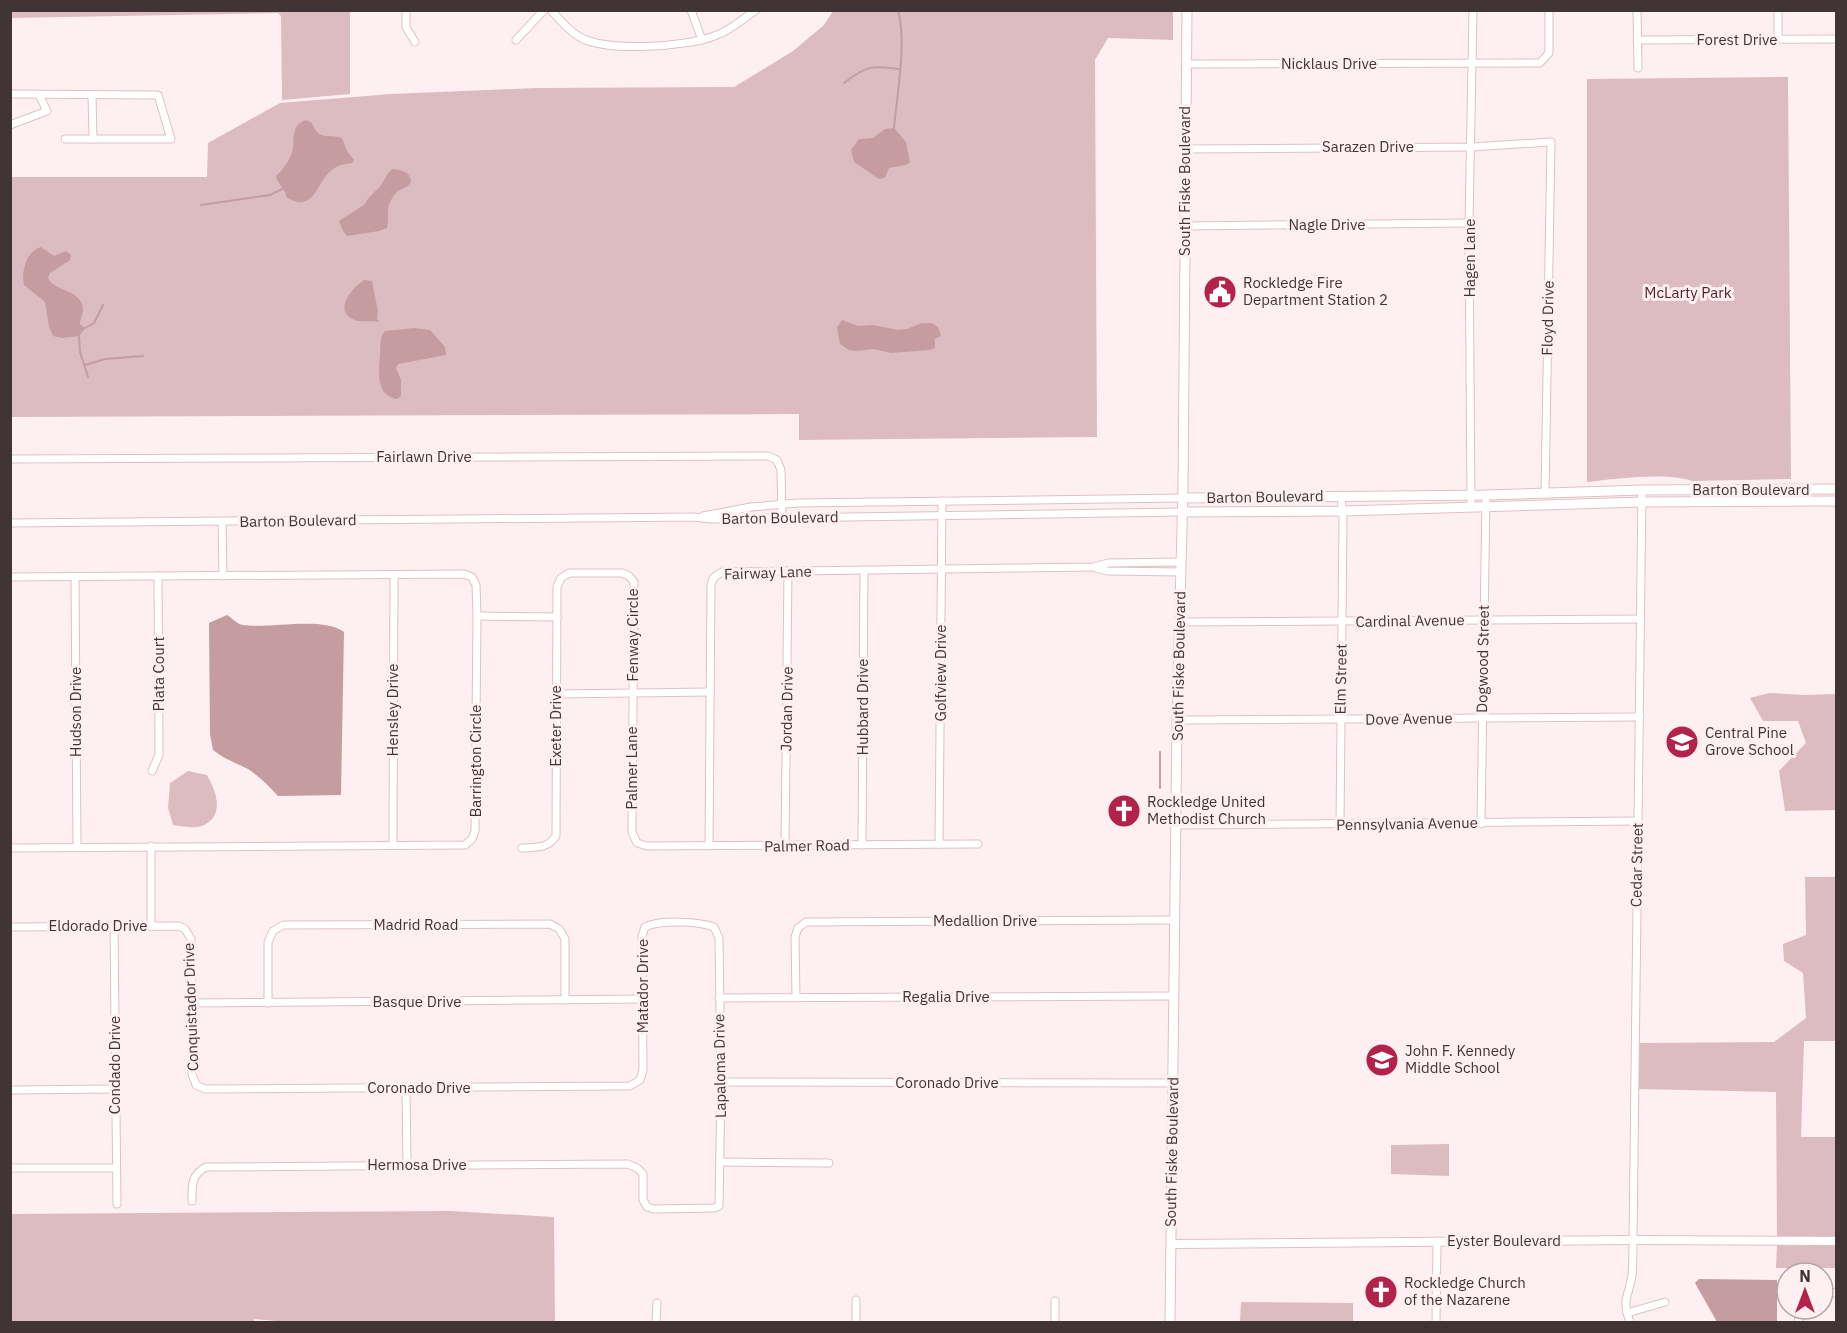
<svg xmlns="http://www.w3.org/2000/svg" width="1847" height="1333" viewBox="0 0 1847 1333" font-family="'IBM Plex Sans',sans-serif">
	<rect width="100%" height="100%" fill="#fef0f2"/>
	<g fill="#dcbcc0">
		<path d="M11,10L350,11V94L282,100L281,16L278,13L11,18Z"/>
		<path d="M833,11H1173V40L1108,38L1095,60L1097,437L799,440V414L11,417V177H207L208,143L280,103L391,94L536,88L734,87L793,51L824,25Z"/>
		<path d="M1788,77L1791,479L1692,481C1664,472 1617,479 1587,482V79Z"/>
		<path d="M1769,693L1805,695L1836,694V810L1785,811L1779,771L1806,743L1798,721H1763L1750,698Z"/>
		<path d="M188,771L207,775C216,791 226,816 202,826C194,829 182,826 173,825L168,808L170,783Z"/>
		<path d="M1805,877H1836V1041H1804L1801,1137H1836V1237H1777L1776,1092L1638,1089L1639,1043L1774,1042L1806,1018L1803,973L1784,961L1783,944L1806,935Z"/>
		<path d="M1449,1144V1176L1391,1174V1145Z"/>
		<path d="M451,1211L554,1217L555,1322H287L254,1319V1322H11L10,1214Z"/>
		<path d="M1777,1245H1836V1268H1776Z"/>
		<path d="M1241,1302L1353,1303V1322H1240Z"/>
	</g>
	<g fill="#c59ca0">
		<path d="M306,120L312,123C320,142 327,133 342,138L347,151L354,160L352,163C345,164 338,165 333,169C316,181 315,215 286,197C286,188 277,184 276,176C282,171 290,160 292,152C296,138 289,127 306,120Z"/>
		<path d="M894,128L906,142L910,162L906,165L889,168L885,178L879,179L854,162L851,150L859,139L873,138L885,129Z"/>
		<path d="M393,169C402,170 411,172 411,182C407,189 399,188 395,194C384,208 390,214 387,228L379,231L347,236L343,231L339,221L365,204C368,196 376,192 381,185C386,179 386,173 393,169Z"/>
		<path d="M41,247L54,256L66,251L71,255L70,260L50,273L48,278C54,292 82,289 83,309C83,314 80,319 80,324L85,328L79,336L62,338L53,336L49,327L45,302L24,285C21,272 26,251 41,247Z"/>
		<path d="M364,280L372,281L378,311L377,319L379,322C371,320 363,323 355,320C332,311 352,288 364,280Z"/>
		<path d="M842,320L858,326L873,325L898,330L907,329L922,323H931L938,327L941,336L935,339V348L930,350L891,353L874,349L857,351L849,350L840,344L837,327Z"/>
		<path d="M414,328L430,330L445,347L446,355L398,364L396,368L401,380V396L397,399C375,396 379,370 380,354C381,345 379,338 385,331Z"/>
		<path d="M227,615C232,618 237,624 243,625C270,629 323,616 344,632L341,795L278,796C269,786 259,776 248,769C236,763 224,759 213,750L210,734L209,623Z"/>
		<path d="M1699,1279L1777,1280V1322H1717L1695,1283Z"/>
	</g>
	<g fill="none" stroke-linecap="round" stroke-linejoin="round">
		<g stroke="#c59ca0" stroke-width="2">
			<path d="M844,83C866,66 872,65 899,69"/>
			<path d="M894,128C897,93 907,43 898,10"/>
			<path d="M201,205L270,195L284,188"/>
			<path d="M85,328L94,323L103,305"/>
			<path d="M79,336L80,352L88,377"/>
			<path d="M85,365L105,359L143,356"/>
			<path d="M1160,788V752"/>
		</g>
		<g stroke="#e0c0c3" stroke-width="9">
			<g id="minor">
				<path d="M406,10V27L415,42"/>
				<path d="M551,10C559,19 568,30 578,36C603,53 689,47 717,35C731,30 744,18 756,10"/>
				<path d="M691,10L702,40"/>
				<path d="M1637,10L1638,68"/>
				<path d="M516,40L544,10"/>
				<path d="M1637,40L1836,39"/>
				<path d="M1778,40V10"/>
				<path d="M1186,64L1540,63L1549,53V10"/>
				<path d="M10,94L158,95L171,139H65"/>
				<path d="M92,95L93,139"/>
				<path d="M10,125L47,111L39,95"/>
				<path d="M1185,149L1472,147L1551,142L1545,494"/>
				<path d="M1185,226L1469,223"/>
				<path d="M10,459L768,456L777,460L781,470L782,518"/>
				<path d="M1471,506L1469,223L1473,10"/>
				<path d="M703,516L751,507L798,503L1183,498"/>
				<path d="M222,522L223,576"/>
				<path d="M10,523L694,517L711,519L1182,512"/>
				<path d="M1096,568L1107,571L1181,572"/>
				<path d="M10,577L464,574L472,577L476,585L477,616L475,831L472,839L465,845L10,848"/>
				<path d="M75,577L77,847"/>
				<path d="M477,616L557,617"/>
				<path d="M1179,622L1641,619"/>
				<path d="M556,694L710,692"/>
				<path d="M1177,720L1640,717"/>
				<path d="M152,771L159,755L158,576"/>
				<path d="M1481,824L1486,495"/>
				<path d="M1176,825L1638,821"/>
				<path d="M1340,825L1343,518L1341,497"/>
				<path d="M939,844L942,501"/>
				<path d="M393,845L394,575"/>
				<path d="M862,845L864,570"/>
				<path d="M151,846V926"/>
				<path d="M709,846L711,584L714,577L722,572L1093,567L1108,563L1181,562"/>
				<path d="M785,846L788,571"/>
				<path d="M522,848C537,847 547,849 556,836L557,587L561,578L569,573H623L629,576L634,582L632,832L637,843L647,846L978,844"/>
				<path d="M114,926L117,1204"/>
				<path d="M10,927L179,926L185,929L191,939L192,1074L196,1085L205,1089L630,1086L640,1080L643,1070L642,936L645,927C660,920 698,921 714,927L719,938L721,1082L719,1206L714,1208L654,1209L647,1207L643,1200V1174L637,1168L628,1164L206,1167C191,1175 192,1185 192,1201"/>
				<path d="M796,997L795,937L798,928L806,922L1175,920"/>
				<path d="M719,998L1173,996"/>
				<path d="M192,1003L642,999"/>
				<path d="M268,1003V942L273,931L283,925L550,924L559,929L565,939V1000"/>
				<path d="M721,1082L1172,1083"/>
				<path d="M406,1089L407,1165"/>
				<path d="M10,1090L116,1089"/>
				<path d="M720,1162L829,1163"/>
				<path d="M10,1168H116"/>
				<path d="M1823,1297L1836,1292"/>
				<path d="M1627,1313L1665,1302"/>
				<path d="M656,1322L657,1303"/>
				<path d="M856,1322V1300"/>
				<path d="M1055,1322V1301"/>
				<path d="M1436,1322L1437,1241"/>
				<path d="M1630,1322C1621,1298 1629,1297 1632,1275C1633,1263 1633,1251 1633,1240L1642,490"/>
				<path d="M1798,1322L1802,1309"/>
			</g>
		</g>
		<g stroke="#e0c0c3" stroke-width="10">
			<path id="tertiary" d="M1171,1244L1633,1240L1836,1241"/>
		</g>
		<g stroke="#e0c0c3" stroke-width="11">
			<g id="secondary">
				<path d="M1183,498L1486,495L1642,490L1836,489"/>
				<path d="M1182,512L1343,511L1643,502L1836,501"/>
				<path d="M1170,1322L1177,720L1183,489L1187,10"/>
			</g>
		</g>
		<use href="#minor" stroke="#fff" stroke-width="7"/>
		<use href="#tertiary" stroke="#fff" stroke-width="8"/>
		<use href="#secondary" stroke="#fff" stroke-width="9"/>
	</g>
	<defs>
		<g id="civic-disc" transform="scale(1.725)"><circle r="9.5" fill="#b3224b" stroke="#fef0f2"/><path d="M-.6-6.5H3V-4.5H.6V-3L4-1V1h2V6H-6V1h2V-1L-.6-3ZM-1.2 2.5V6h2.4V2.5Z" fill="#fff"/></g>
		<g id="school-disc" transform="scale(1.725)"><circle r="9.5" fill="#b3224b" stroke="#fef0f2"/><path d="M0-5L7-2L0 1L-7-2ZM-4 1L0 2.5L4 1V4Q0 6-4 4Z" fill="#fff"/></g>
		<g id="church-disc" transform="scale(1.725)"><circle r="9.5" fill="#b3224b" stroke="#fef0f2"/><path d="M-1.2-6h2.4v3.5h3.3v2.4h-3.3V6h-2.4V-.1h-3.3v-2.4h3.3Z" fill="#fff"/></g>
	</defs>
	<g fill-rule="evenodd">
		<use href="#civic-disc" x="1220" y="292"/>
		<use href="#school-disc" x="1682" y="742"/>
		<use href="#church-disc" x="1124" y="811"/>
		<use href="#school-disc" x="1382" y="1060"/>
		<use href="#church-disc" x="1381" y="1292"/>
	</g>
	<g text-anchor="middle" stroke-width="6" stroke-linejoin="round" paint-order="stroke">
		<g font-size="15" fill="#413436" stroke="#fef0f2">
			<text x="1737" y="45">Forest Drive</text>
			<text x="1329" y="69">Nicklaus Drive</text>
			<text x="1368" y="152">Sarazen Drive</text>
			<text transform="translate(1185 181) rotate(-90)" y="5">South Fiske Boulevard</text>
			<text x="1327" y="230">Nagle Drive</text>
			<text transform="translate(1470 258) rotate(-90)" y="5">Hagen Lane</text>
			<text transform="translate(1548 318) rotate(-89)" y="5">Floyd Drive</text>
			<text x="424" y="462">Fairlawn Drive</text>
			<text x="1751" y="495">Barton Boulevard</text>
			<text transform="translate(1265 497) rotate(-1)" y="5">Barton Boulevard</text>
			<text transform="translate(780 518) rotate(-1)" y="5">Barton Boulevard</text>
			<text transform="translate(298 521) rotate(-1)" y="5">Barton Boulevard</text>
			<text transform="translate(768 573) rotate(-2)" y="5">Fairway Lane</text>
			<text transform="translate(1410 621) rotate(-1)" y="5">Cardinal Avenue</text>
			<text transform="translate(633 635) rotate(-90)" y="5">Fenway Circle</text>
			<text transform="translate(1483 659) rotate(-89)" y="5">Dogwood Street</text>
			<text transform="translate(1179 666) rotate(-89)" y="5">South Fiske Boulevard</text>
			<text transform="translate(941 673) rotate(-90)" y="5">Golfview Drive</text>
			<text transform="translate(159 674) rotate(-90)" y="5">Plata Court</text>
			<text transform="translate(1341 679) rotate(-89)" y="5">Elm Street</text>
			<text transform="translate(863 707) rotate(-90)" y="5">Hubbard Drive</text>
			<text transform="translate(787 709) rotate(-89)" y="5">Jordan Drive</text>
			<text transform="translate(393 710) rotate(-90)" y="5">Hensley Drive</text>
			<text transform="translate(76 712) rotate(-90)" y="5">Hudson Drive</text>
			<text transform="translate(1409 719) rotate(-1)" y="5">Dove Avenue</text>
			<text transform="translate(556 726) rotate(-90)" y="5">Exeter Drive</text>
			<text transform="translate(476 761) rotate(-90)" y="5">Barrington Circle</text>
			<text transform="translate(632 768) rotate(-90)" y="5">Palmer Lane</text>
			<text transform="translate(1407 824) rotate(-1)" y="5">Pennsylvania Avenue</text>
			<text transform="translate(807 846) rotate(-1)" y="5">Palmer Road</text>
			<text transform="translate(1637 865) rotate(-89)" y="5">Cedar Street</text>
			<text x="985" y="926">Medallion Drive</text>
			<text x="416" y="930">Madrid Road</text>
			<text x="98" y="931">Eldorado Drive</text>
			<text transform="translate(643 986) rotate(-90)" y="5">Matador Drive</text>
			<text x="946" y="1002">Regalia Drive</text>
			<text x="417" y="1007">Basque Drive</text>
			<text transform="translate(191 1007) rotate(-92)" y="5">Conquistador Drive</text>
			<text transform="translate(115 1065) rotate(-90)" y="5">Condado Drive</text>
			<text transform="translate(720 1066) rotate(-91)" y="5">Lapaloma Drive</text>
			<text x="947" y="1088">Coronado Drive</text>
			<text x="419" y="1093">Coronado Drive</text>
			<text transform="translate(1172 1152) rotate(-89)" y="5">South Fiske Boulevard</text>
			<text x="417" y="1170">Hermosa Drive</text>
			<text x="1504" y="1246">Eyster Boulevard</text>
		</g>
		<g font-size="15" fill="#413436" stroke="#fef0f2" text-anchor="start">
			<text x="1243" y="288">Rockledge Fire<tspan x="1243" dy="17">Department Station 2</tspan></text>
			<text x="1705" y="738">Central Pine<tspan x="1705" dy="17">Grove School</tspan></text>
			<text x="1147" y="807">Rockledge United<tspan x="1147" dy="17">Methodist Church</tspan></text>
			<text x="1405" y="1056">John F. Kennedy<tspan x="1405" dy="17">Middle School</tspan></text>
			<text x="1404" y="1288">Rockledge Church<tspan x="1404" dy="17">of the Nazarene</tspan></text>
		</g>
		<g font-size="15" fill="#521e28" stroke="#fef0f2">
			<text x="1688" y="298">McLarty Park</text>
		</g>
	</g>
	<rect width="1847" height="1333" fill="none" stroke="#413436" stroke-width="24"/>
	<g transform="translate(1805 1291)"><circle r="28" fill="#fef0f2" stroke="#b2a5a7" stroke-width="1.5"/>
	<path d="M0-4.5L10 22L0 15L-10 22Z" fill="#b3224b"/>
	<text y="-9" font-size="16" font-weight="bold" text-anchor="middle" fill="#413436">N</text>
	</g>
</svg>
